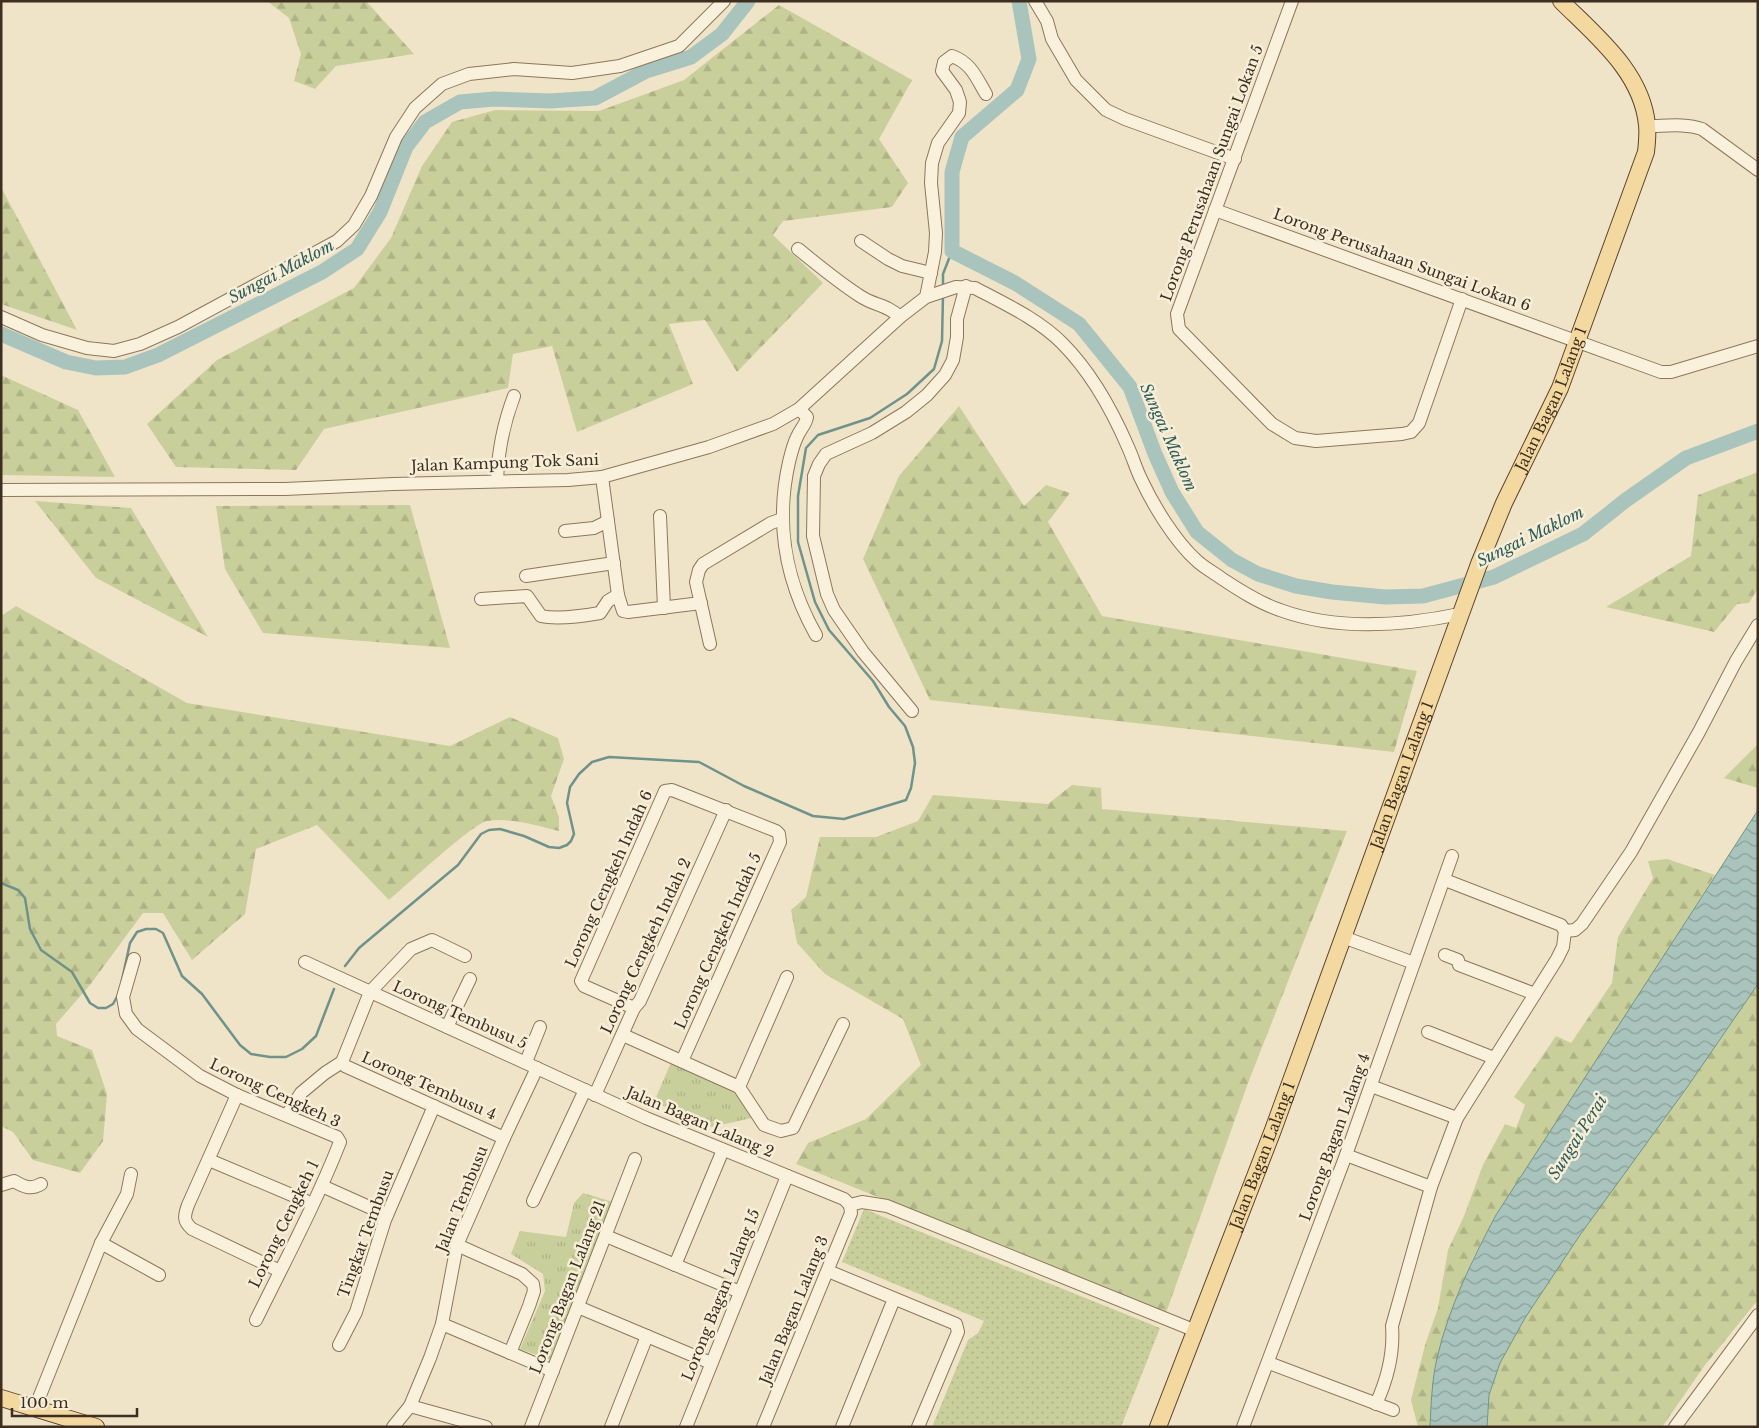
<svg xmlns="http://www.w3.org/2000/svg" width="1759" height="1428" viewBox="0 0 1759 1428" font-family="'Libre Baskerville',serif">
	<defs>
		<pattern id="grass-dots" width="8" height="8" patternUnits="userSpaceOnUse" patternTransform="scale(1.25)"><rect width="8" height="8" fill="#c9cf9b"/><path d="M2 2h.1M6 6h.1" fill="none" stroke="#aeb285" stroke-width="1.8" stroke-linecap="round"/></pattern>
		<pattern id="forest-firs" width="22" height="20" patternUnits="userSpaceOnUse" patternTransform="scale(1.25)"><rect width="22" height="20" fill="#c9cf9b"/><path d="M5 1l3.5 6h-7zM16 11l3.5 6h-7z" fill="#aeb285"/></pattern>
		<pattern id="park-tufts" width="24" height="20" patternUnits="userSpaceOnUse" patternTransform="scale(1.25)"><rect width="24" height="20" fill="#c9cf9b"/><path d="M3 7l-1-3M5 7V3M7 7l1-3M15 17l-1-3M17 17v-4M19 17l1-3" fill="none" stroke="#aeb285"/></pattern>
		<pattern id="water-waves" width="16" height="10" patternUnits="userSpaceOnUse" patternTransform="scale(1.25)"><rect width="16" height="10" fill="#a9c4bc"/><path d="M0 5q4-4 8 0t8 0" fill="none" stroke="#8ba098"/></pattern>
	</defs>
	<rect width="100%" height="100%" fill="#f0e4c8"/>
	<path fill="url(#grass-dots)" d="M864,1209L1160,1328L1121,1427H932L968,1340L978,1333L984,1321L842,1262Z"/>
	<g fill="url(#forest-firs)">
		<path d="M267,1H366L414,54L336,66L315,89L294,81L301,54L289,18Z"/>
		<path d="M779,5L912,80L879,139L908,183L892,207L783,221L773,235L823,283L737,372L705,320L669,324L693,384L577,432L552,346L513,354L508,388L324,429L296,470L176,467L147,424L217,360L354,288L391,238L422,166L452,122L495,110L599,111L684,80Z"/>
		<path d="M1,187L77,330L1,304Z"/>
		<path d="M1,375L78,410L115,477L1,475Z"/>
		<path d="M959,406L1024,506L1046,485L1070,493L1048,522L1102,616L1417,671L1394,752L930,700L863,559L899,476Z"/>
		<path d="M1758,472V588L1749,603L1737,604L1714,632L1606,607L1691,556L1698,495Z"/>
		<path d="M35,501L131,508L208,637L96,578Z"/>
		<path d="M410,505L450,648L263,633L225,569L216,506Z"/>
		<path d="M16,606L187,703L450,746L510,717L558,738L564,759L551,796L559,817V831C539,826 508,817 487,821C472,824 406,886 389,900L317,825L256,849L245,914L192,960L163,913H143L90,985L56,1024L57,1036L92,1050L107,1094L103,1141L80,1173L33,1160L13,1132L1,1126V616Z"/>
		<path d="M1758,744V788L1724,778Z"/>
		<path d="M1072,785L1101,788L1102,809L1347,831L1248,1083L1166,1313L796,1164L808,1143L866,1119L921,1065L903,1019L825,974L797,943L791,910L806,897L820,837H876L918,821L933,795L1048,804Z"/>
		<path d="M1667,859L1715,875L1596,1063L1496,1215L1473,1258L1449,1317L1437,1358L1431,1408L1430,1427H1418L1411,1400L1425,1345L1438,1308L1448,1250L1464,1216L1483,1165L1505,1124L1516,1128L1525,1105L1514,1097L1556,1036L1571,1043L1612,983L1618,937L1653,878L1648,861Z"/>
		<path d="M1758,984V1300L1705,1365L1662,1427H1487L1489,1395L1500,1363L1525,1318L1580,1235L1688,1086Z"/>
	</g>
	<g fill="url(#park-tufts)">
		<path d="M672,1060L736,1088L756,1117L712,1127L654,1102Z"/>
		<path d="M583,1193L613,1202L550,1360L520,1349L545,1291L543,1274L511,1254L520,1231L566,1237L574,1203Z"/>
	</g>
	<path fill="url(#water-waves)" stroke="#6f938a" d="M1758,810V984L1688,1086L1580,1235L1525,1318L1500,1363L1489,1395L1487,1427H1430C1431,1404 1432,1380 1437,1358C1449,1307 1472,1260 1496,1215Z"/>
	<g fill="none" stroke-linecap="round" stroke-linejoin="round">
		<g stroke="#6f938a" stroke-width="2.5">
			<path d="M943,287V274L952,251"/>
			<path d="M1,883L18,890L25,898L30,929L41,950L72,972L90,1003L98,1008H106L113,1004L118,995"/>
			<path d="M345,966L359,948L458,865L481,834L489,830L500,829L524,836L549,847L559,848L567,845L571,841L574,834L567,803L570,787L579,774L592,762L609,757L699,762L744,786L813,816L844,819L906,800L911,788L915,763L913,747L905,726L889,707L873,681L829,630L815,602L798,542V496L806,448L818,435L870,418L907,394L934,369L942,341L943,295"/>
			<path d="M122,980L130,943L137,932L146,929H156L163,933L182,976L202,994L240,1045L251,1054L270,1057H286L302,1049L316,1036L334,989"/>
		</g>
		<g stroke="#a9c4bc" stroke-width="15">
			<path d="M1019,1L1029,59L1017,90L962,137L952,172V251L1015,283L1079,324L1130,387L1155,454L1172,492L1197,532L1232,560L1258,574L1296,586L1332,592L1385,597L1423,596L1494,577L1583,534L1626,500L1686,458L1758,431"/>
			<path d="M1,334L66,362L96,368L125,367L158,355L322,272L357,249L380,212L406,147L425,122L460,102L494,99L550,101L595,98L646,71L691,57L722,34L748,1"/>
		</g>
		<g stroke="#8d765c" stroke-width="14">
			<g id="minor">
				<path d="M1035,1L1047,21L1052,39L1076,80L1106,110L1125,119L1235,159"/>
				<path d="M1292,1L1177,314L1179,329L1272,424L1295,438L1316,441L1402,434L1411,432L1419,423L1462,299"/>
				<path d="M1648,126C1665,126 1685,123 1702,129L1758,170"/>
				<path d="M1215,210L1661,372H1671L1758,346"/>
				<path d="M861,241L888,259L902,266L931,273"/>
				<path d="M798,249C818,265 838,282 860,296C875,306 886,304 900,317"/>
				<path d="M926,297L935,252L936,233L931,183L932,163L938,143L959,113L960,102L956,90L942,71L944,62L952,56C971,63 976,77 986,94"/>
				<path d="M1,317L42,335L87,348L114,351L140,344L178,327L337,241L354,225L371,196L396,137L415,108L442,84L469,74L514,69L572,73L620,66L679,46L724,1"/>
				<path d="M799,409L807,417C806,425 800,429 797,437C793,445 791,454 789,462C775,524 785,580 816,635"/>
				<path d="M602,477L618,595L623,611L628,612L701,603"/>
				<path d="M497,481C498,450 503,425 514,396"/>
				<path d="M1,490L285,489L393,484L568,480L602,477L709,447L773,424L799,409L900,317L926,297L956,287L975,288C1005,304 1038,319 1062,343C1091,372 1112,410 1128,447C1133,458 1136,469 1141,479C1153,505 1175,541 1196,560C1203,567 1213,572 1221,578C1239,590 1259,603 1280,610C1337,631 1402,626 1460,614"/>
				<path d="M660,516L664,608"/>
				<path d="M565,531L594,528L608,521"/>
				<path d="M526,576L614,563"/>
				<path d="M481,599L527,596L541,616C558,620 583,616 600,613L608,601L618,595"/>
				<path d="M710,644L696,582L699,570L703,564L771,523L782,519"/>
				<path d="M912,711L863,652L834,610L827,594L813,536L814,476L819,464L826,454L872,433L906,412L927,395L945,375L953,360L957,337V319L966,286"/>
				<path d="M1445,880L1561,925L1565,931"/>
				<path d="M1565,931L1575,930L1582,924L1631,852L1699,732L1736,661L1758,625"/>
				<path d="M1343,937L1414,963"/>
				<path d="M1445,955L1458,960L1459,965L1535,994"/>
				<path d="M134,959L123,997L126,1014L137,1029L200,1076L237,1095L337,1137L340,1142C316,1203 285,1261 256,1320"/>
				<path d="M305,962L646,1118L844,1199L850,1205"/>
				<path d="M634,1008L584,986L581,981L665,791L672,790L776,831L779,834L780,842L682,1061"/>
				<path d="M447,1027L470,979"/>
				<path d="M1428,1032L1494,1058"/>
				<path d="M623,1035L739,1087L764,1125L781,1131L793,1128L843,1024"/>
				<path d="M342,1062L345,1066L504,1138"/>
				<path d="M526,1062L540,1027"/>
				<path d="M1371,1086L1457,1118"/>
				<path d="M739,1087L787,977"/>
				<path d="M237,1095L188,1205C184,1216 183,1221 192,1229L280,1271"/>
				<path d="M595,1095L634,1008L640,1001L726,810"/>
				<path d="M287,1115L301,1093L325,1073L342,1062L370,992L411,949L432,940L465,956"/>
				<path d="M1346,1155L1431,1187"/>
				<path d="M209,1160L306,1201"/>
				<path d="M1,1185L14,1181C24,1187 31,1190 41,1184"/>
				<path d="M322,1186L387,1215"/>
				<path d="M533,1201L585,1090"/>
				<path d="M850,1205L862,1202L887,1206L1196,1331"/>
				<path d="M606,1236L740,1292"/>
				<path d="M101,1243L159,1275"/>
				<path d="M457,1245L522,1274L533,1284L534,1291L529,1306L510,1353"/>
				<path d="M675,1265L723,1150"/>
				<path d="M828,1271L956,1324L958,1332L918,1427"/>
				<path d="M578,1307L711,1363"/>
				<path d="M442,1324L553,1371"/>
				<path d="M339,1345L356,1312L385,1220L434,1106"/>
				<path d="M1269,1363L1393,1410"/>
				<path d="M1376,1404C1387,1380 1394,1352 1392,1326L1431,1187L1457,1118L1557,959L1563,947L1565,931"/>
				<path d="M410,1406L486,1427"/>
				<path d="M35,1408L101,1243L127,1194L131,1174"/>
				<path d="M393,1427L410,1406L430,1358L442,1324L457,1245L504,1138L537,1068"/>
				<path d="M531,1427L635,1159"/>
				<path d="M611,1427L647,1336"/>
				<path d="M686,1427L787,1176"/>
				<path d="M763,1427L851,1213L850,1205"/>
				<path d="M842,1427L894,1299"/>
				<path d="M1243,1427L1346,1155L1452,856"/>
				<path d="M1675,1427L1758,1315"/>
			</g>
		</g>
		<g stroke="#5b4430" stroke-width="18">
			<g id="major">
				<path d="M1,1398L96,1427"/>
				<path id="s1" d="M1158,1427L1273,1130L1479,564L1504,503L1560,388L1646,152C1647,143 1648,134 1647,125C1642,72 1596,36 1561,1"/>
			</g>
		</g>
		<use href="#minor" stroke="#faf1dc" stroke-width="12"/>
		<use href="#major" stroke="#f3d9a0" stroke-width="16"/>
	</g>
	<g text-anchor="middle" stroke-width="5" stroke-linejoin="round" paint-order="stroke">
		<g font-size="15" fill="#3d2e20" stroke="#f7eed8">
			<text transform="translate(1212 173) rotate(-70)" y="5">Lorong Perusahaan Sungai Lokan 5</text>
			<text transform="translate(1402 260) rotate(20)" y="5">Lorong Perusahaan Sungai Lokan 6</text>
			<text dy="5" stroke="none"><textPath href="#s1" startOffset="1101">Jalan Bagan Lalang 1</textPath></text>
			<text transform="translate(505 463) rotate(-2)" y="5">Jalan Kampung Tok Sani</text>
			<text dy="5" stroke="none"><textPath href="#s1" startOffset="696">Jalan Bagan Lalang 1</textPath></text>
			<text transform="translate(609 879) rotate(-66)" y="5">Lorong Cengkeh Indah 6</text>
			<text transform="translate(718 941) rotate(-66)" y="5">Lorong Cengkeh Indah 5</text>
			<text transform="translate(646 946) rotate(-65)" y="5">Lorong Cengkeh Indah 2</text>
			<text transform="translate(460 1015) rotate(24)" y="5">Lorong Tembusu 5</text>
			<text transform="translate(429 1086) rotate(24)" y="5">Lorong Tembusu 4</text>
			<text transform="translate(275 1093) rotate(25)" y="5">Lorong Cengkeh 3</text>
			<text transform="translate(700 1122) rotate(23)" y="5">Jalan Bagan Lalang 2</text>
			<text transform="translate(1335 1137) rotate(-70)" y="5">Lorong Bagan Lalang 4</text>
			<text dy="5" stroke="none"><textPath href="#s1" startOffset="291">Jalan Bagan Lalang 1</textPath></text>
			<text transform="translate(462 1199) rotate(-68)" y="5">Jalan Tembusu</text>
			<text transform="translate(284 1224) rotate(-64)" y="5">Lorong Cengkeh 1</text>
			<text transform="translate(366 1234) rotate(-70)" y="5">Tingkat Tembusu</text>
			<text transform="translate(568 1287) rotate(-69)" y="5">Lorong Bagan Lalang 21</text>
			<text transform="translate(721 1295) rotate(-68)" y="5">Lorong Bagan Lalang 15</text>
			<text transform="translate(794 1310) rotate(-68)" y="5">Jalan Bagan Lalang 3</text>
		</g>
		<g font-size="16" font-style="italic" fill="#2f5d5a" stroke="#f7eed8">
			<text transform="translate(281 271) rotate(-28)" y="6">Sungai Maklom</text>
			<text transform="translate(1169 437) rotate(66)" y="6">Sungai Maklom</text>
			<text transform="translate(1530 536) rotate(-26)" y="6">Sungai Maklom</text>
			<text transform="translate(1577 1137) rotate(-58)" y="6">Sungai Perai</text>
		</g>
	</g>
	<rect width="1759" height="1428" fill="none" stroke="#3d2e20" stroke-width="5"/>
	<path d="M12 1408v8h125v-8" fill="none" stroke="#3d2e20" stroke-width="2.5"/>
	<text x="20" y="1408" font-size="15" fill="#3d2e20" stroke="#f7eed8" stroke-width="4" paint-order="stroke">100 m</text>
</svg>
